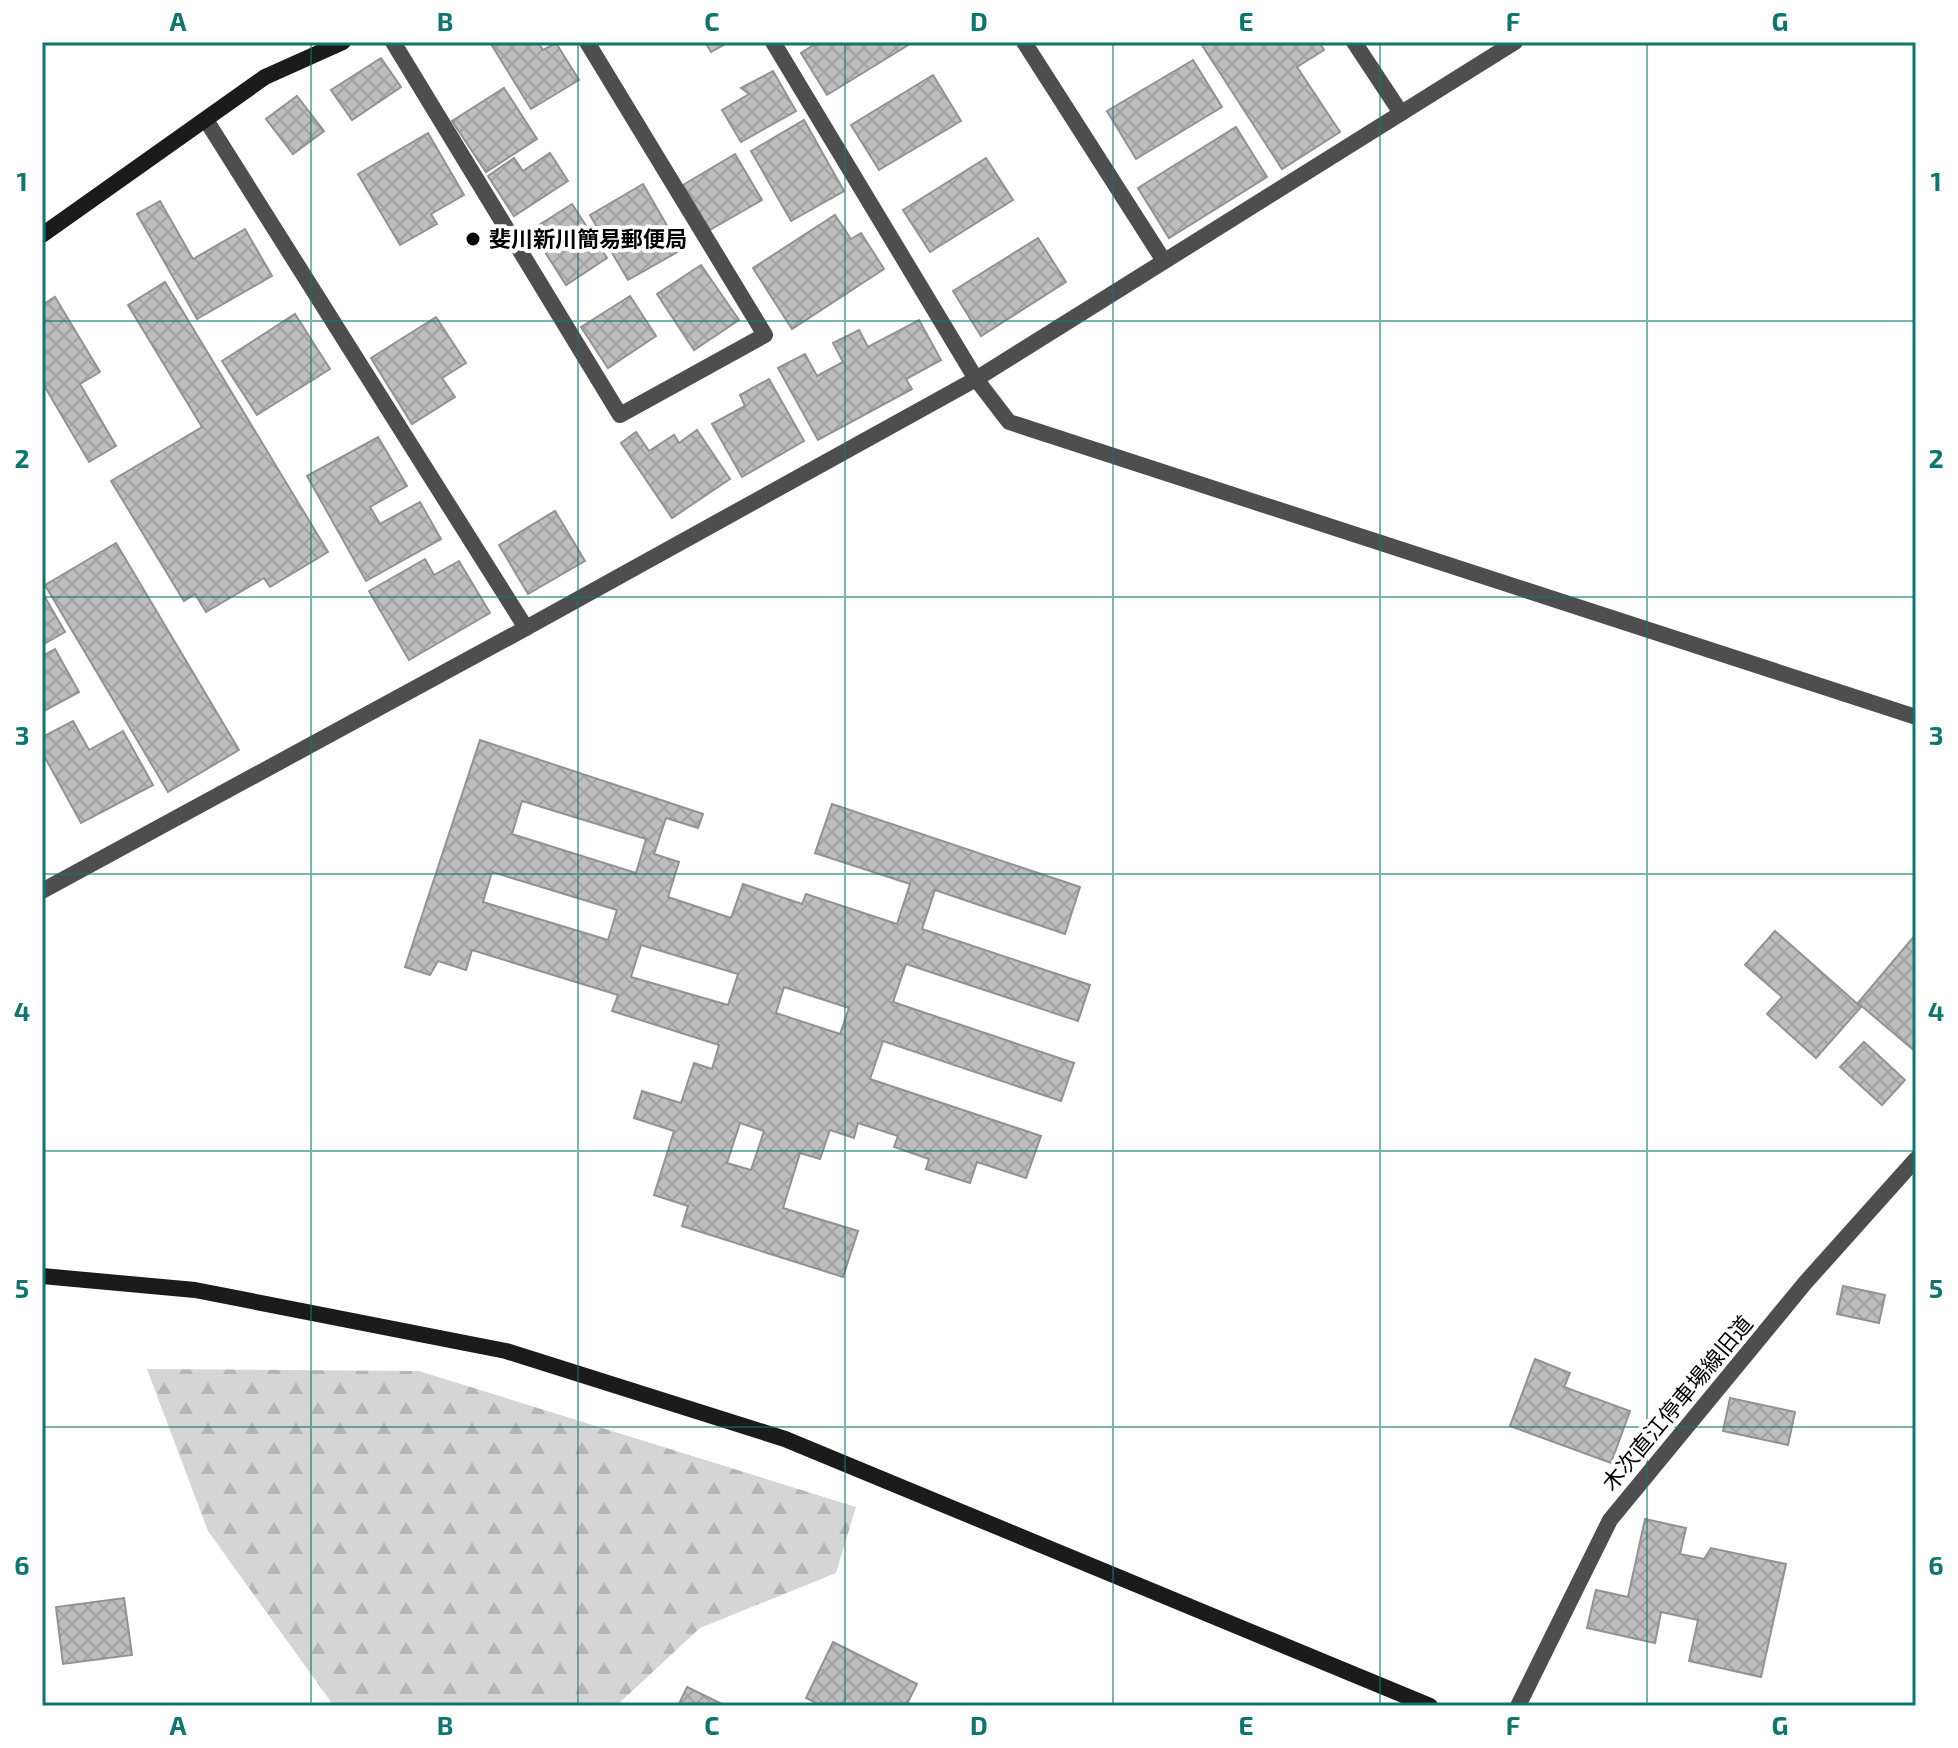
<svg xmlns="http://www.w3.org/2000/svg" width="1958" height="1748" viewBox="0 0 1958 1748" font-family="'Exo 2','Noto Sans JP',sans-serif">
	<defs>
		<pattern id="forest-firs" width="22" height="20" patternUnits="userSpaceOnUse" patternTransform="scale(2)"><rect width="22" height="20" fill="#d5d5d5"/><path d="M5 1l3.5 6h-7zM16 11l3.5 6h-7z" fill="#b5b5b5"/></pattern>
		<pattern id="building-cross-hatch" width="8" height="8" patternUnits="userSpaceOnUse" patternTransform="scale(2)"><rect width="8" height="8" fill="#bebebe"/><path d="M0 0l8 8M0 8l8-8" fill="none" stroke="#a2a2a2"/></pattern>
	</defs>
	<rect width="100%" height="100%" fill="#fff"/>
	<path fill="url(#forest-firs)" d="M147,1369L419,1371L856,1507L836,1573L700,1628L616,1706H334L208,1531Z"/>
	<g fill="url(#building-cross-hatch)" stroke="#929292" stroke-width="2" fill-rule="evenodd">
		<path d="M495,42H538L543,50L556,43L579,80L531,109L491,44Z"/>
		<path d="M705,42H729L711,52Z"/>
		<path d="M818,42H909L910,44L827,95L801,53Z"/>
		<path d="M1200,42H1319L1324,50L1297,67L1340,132L1282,169Z"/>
		<path d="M381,58L401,87L352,120L331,90Z"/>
		<path d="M1193,60L1222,107L1136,159L1107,111Z"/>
		<path d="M773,71L796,111L741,142L722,110L749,94L741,88Z"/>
		<path d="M933,75L961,121L879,170L851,125Z"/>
		<path d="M504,88L537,139L486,172L452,121Z"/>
		<path d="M297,96L324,131L293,154L266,119Z"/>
		<path d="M804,120L844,191L791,221L751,151Z"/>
		<path d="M1236,127L1267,177L1169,238L1138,188Z"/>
		<path d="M428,133L464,195L431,214L437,224L400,245L358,174Z"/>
		<path d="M550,153L568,181L514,216L488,176L514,158L523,171Z"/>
		<path d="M735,154L762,200L710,230L683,185Z"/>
		<path d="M986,158L1013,200L930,252L903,210Z"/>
		<path d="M643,184L681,250L628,280L590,215Z"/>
		<path d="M160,201L193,259L245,229L272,276L197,319L137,214Z"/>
		<path d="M572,204L607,258L566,285L531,230Z"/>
		<path d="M835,215L851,239L861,233L884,269L792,329L753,268Z"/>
		<path d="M1038,238L1066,282L981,336L953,291Z"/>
		<path d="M701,265L739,320L694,350L657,294Z"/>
		<path d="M165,282L328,552L270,587L264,578L206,612L195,594L184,601L111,481L202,427L128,305Z"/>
		<path d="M630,296L656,336L608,368L581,327Z"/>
		<path d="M55,297L100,372L80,384L116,446L89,462L42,382V305Z"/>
		<path d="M295,314L330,369L257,415L222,361Z"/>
		<path d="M436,317L466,363L442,378L455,397L412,424L371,358Z"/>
		<path d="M919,320L941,360L906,379L912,389L818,440L778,368L805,354L817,376L843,362L833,343L859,330L868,347Z"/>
		<path d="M769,379L804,441L742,477L712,424L745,406L740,395Z"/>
		<path d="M697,430L730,479L672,518L621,443L636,432L649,451L674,435L679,443Z"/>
		<path d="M378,437L407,486L370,507L380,524L420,502L441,539L366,581L307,476Z"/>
		<path d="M555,511L585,561L528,594L499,545Z"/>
		<path d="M116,543L239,750L168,792L45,585Z"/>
		<path d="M425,559L434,575L459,561L490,613L409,660L369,591Z"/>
		<path d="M42,592L65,632L42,645Z"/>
		<path d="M55,649L79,692L42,712V656Z"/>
		<path d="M73,721L89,750L123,731L153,785L81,823L42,752V737Z"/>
		<path d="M480,740L703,814L698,828L666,818L654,854L679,862L668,897L731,918L743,884L802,904L806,894L897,924L910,884L815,853L832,804L1080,887L1065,934L935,890L922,929L1090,985L1078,1021L906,964L893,1002L1074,1063L1061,1101L883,1041L870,1079L1041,1136L1026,1178L977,1162L970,1183L926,1169L929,1159L894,1147L898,1136L858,1123L854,1138L830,1130L820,1159L800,1153L783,1208L858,1231L843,1277L682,1226L688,1206L654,1195L674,1131L634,1118L642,1091L681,1103L694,1063L712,1069L719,1045L612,1011L618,995L472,950L466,970L438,961L430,975L405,967ZM522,801L646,839L636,873L512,834ZM492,872L617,910L608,940L483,902ZM641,945L738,974L728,1005L631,977ZM784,987L849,1008L840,1034L776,1013ZM740,1123L764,1131L751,1170L727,1163Z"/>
		<path d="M1775,931L1861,1007L1816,1058L1767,1014L1782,997L1745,965Z"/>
		<path d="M1916,934V1052L1858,1003Z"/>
		<path d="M1864,1042L1905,1080L1882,1105L1840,1067Z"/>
		<path d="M1843,1286L1885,1295L1879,1323L1837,1314Z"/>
		<path d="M1535,1359L1570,1373L1564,1387L1630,1411L1611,1463L1510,1426Z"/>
		<path d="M1730,1398L1795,1412L1788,1445L1723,1431Z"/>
		<path d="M1645,1519L1686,1528L1680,1554L1704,1559L1711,1548L1786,1564L1761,1677L1689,1661L1698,1620L1661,1612L1655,1643L1587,1628L1596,1590L1628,1597Z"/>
		<path d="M124,1598L132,1655L63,1664L56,1607Z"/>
		<path d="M833,1642L917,1684L906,1706H822L806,1698Z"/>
		<path d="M687,1687L726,1706H678Z"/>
	</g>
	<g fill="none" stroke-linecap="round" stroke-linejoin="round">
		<g stroke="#4e4e4e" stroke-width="16">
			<path d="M393,42L620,415L765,335L587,42"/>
			<path d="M773,42L976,379L1009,422L1916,717"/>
			<path d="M1024,42L1164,261"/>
			<path d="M1354,42L1401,113"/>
			<path d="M206,120L526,628"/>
			<path d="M42,891L526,628L976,379L1515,42"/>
			<path d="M1518,1706L1610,1520L1805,1283L1916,1159"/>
		</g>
		<g stroke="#1b1b1b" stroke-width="16">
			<path d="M42,235L265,77L343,42"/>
			<path d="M42,1276L195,1290L506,1351L785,1439L1430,1706"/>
		</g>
	</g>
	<path fill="none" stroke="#0f766e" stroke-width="2" stroke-opacity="0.55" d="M311,42V1706M578,42V1706M845,42V1706M1113,42V1706M1380,42V1706M1647,42V1706M42,321H1916M42,597H1916M42,874H1916M42,1151H1916M42,1427H1916"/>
	<circle fill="#000" stroke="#fff" stroke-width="3" cx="473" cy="239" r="8"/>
	<g text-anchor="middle" stroke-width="8" stroke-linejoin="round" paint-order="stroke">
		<g font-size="22" font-weight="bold" fill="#000" stroke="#fff" text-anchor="start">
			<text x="489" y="247">斐川新川簡易郵便局</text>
		</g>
		<g font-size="22" fill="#000" stroke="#fff">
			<text transform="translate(1677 1403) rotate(-50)" y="8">木次直江停車場線旧道</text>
		</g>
	</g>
	<rect width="1958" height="1748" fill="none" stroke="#ffffff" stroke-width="88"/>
	<rect x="44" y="44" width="1870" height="1660" fill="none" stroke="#0f766e" stroke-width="3"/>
	<g font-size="26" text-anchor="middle" font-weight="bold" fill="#0f766e">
		<text x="178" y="31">A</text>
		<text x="445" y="31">B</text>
		<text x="712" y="31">C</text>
		<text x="979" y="31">D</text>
		<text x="1246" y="31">E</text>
		<text x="1513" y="31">F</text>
		<text x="1780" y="31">G</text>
		<text x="22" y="191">1</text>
		<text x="1936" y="191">1</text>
		<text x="22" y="468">2</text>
		<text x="1936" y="468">2</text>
		<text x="22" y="745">3</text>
		<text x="1936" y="745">3</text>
		<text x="22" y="1021">4</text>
		<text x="1936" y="1021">4</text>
		<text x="22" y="1298">5</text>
		<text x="1936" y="1298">5</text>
		<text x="22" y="1575">6</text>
		<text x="1936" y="1575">6</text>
		<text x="178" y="1735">A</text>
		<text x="445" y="1735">B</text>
		<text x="712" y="1735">C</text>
		<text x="979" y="1735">D</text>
		<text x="1246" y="1735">E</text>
		<text x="1513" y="1735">F</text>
		<text x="1780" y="1735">G</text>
	</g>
</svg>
